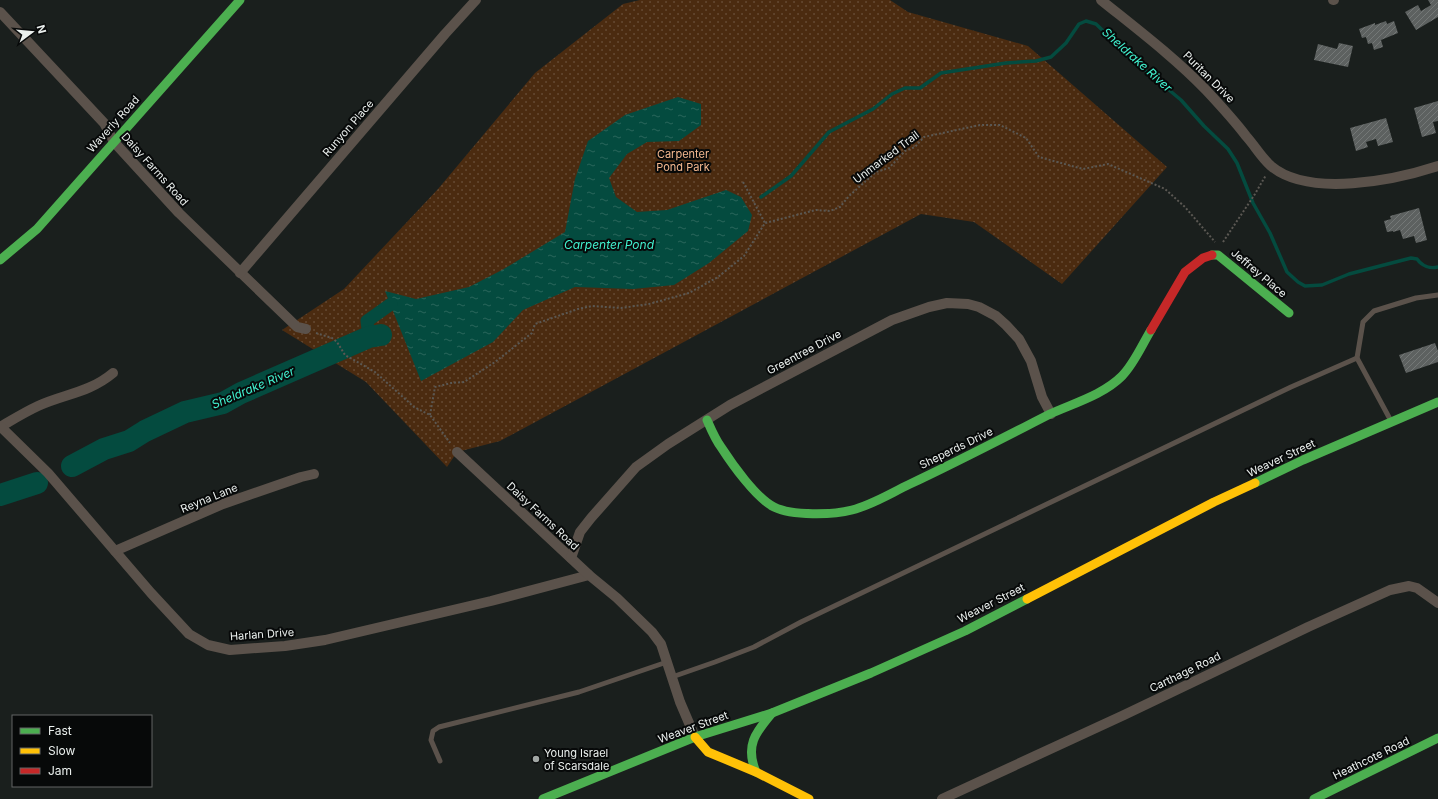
<svg xmlns="http://www.w3.org/2000/svg" width="1438" height="799" viewBox="0 0 1438 799" font-family="Inter,sans-serif">
	<defs>
		<pattern id="park-dots" width="8" height="8" patternUnits="userSpaceOnUse"><rect width="8" height="8" fill="#4b2b10"/><path d="M2 2h.1M6 6h.1" fill="none" stroke="#654a33" stroke-width="1.8" stroke-linecap="round"/></pattern>
		<pattern id="water-ripples" width="26" height="14" patternUnits="userSpaceOnUse"><rect width="26" height="14" fill="#044b3f"/><path d="M2 4q2-2 4 0t4 0M15 11q2-2 4 0t4 0" fill="none" stroke="#29655b"/></pattern>
		<pattern id="building-hatch" width="6" height="6" patternUnits="userSpaceOnUse"><rect width="6" height="6" fill="#5d6160"/><path d="M-1 1l2-2M0 6l6-6M5 7l2-2" fill="none" stroke="#747877"/></pattern>
	</defs>
	<rect width="100%" height="100%" fill="#1a1f1d"/>
	<path fill="url(#park-dots)" d="M640,0H890L908,12L1028,46L1167,167L1062,284L974,222L921,214L500,441L457,452L447,467L366,382L282,330L344,289L438,189L535,73L623,4Z"/>
	<path fill="url(#water-ripples)" d="M678,97L701,104V125L679,141L647,142L627,154L609,178L616,197L637,212L667,210L726,190L741,197L752,215L748,231L709,263L674,285L633,289L575,287L523,310L493,342L421,381L385,291L416,299L469,287L502,270L565,232L575,179L588,141L625,115Z"/>
	<g fill="none" stroke-linecap="round" stroke-linejoin="round">
		<path stroke="#044b3f" stroke-width="3.5" d="M761,197L791,176L829,132L873,109L892,94L905,88H920L941,73L1006,63L1036,61L1051,57L1066,43L1079,24L1086,21L1096,24L1138,64L1181,100L1204,126L1228,149L1237,163L1253,203L1270,233L1287,272L1298,282L1305,286L1322,285L1349,274L1411,258L1417,259C1422,266 1430,269 1438,267"/>
		<path stroke="#044b3f" stroke-width="13" d="M369,337L367,321L391,304"/>
		<g stroke="#044b3f" stroke-width="22">
			<path d="M72,466L104,449L129,441L145,431L185,412L223,403L241,393L369,337L381,335"/>
			<path d="M0,495L37,483"/>
		</g>
	</g>
	<g fill="url(#building-hatch)">
		<path d="M1428,0H1438V17L1416,30L1405,12L1418,5L1421,11L1431,5Z"/>
		<path d="M1386,21L1387,24L1394,21L1398,33L1381,40L1383,47L1374,50L1372,43L1368,44L1366,37L1362,38L1359,29L1375,23V25Z"/>
		<path d="M1339,43L1353,46L1348,67L1314,60L1318,44L1337,49Z"/>
		<path d="M1438,101V121L1433,122L1436,133L1422,137L1414,108Z"/>
		<path d="M1386,118L1393,142L1378,146L1376,139L1366,142L1368,147L1356,151L1350,128Z"/>
		<path d="M1419,208L1427,240L1416,243L1414,236L1403,239L1400,230L1393,232V231L1387,232L1384,221L1391,219L1390,216Z"/>
		<path d="M1435,343L1438,351V362L1406,373L1399,355Z"/>
	</g>
	<g fill="none" stroke-linecap="round" stroke-linejoin="round">
		<g stroke="#5b5853" stroke-width="2" stroke-dasharray="2 2" stroke-linecap="butt">
			<path d="M743,182L765,223"/>
			<path d="M1223,242L1255,194L1266,175"/>
			<path d="M316,333L332,338L337,342L345,355L375,372L414,407L430,415L450,443"/>
			<path d="M430,415L435,387L451,383L464,382L495,362L532,333L535,324L578,309L592,306L621,308L649,304L689,293L718,277L744,256L765,223L816,210L830,211L840,207L849,196L876,172L889,168L905,151L915,147L924,137L980,125H1000L1026,138L1039,157L1083,169L1108,164L1165,189L1185,207L1215,242"/>
		</g>
		<g stroke="#5b524b" stroke-width="5">
			<path d="M1391,421L1357,358L1363,322L1374,311L1416,298L1438,295"/>
			<path d="M672,677L715,662L754,647L801,622L1291,387L1357,358"/>
			<path d="M440,761L431,740L433,731L439,727L579,692L667,662"/>
		</g>
		<g stroke="#5b524b" stroke-width="10">
			<path d="M1101,0C1137,29 1174,57 1206,90C1220,105 1234,120 1246,136C1255,146 1261,157 1271,166C1309,198 1395,180 1438,166"/>
			<path d="M1333,0H1334"/>
			<path d="M0,12L104,123L114,142L179,213L297,327L306,329"/>
			<path d="M240,273L445,34L476,0"/>
			<path d="M0,427C12,420 25,412 38,406C64,394 89,393 113,373"/>
			<path d="M1,427L48,473L151,593L189,634L208,645L230,650L285,646L325,640L491,601L589,575"/>
			<path d="M457,452L589,575L617,598L652,632L661,644L680,702L695,737"/>
			<path d="M115,551L223,504L301,477L314,474"/>
			<path d="M571,558L580,532L591,518L636,467L668,444L730,405L892,320L929,307L947,303L968,304L979,307L996,316L1006,325L1019,339L1031,361L1042,397L1051,414"/>
			<path d="M942,799L1124,715L1308,627L1390,590L1409,586L1417,588L1438,603"/>
		</g>
		<g stroke="#4caf50" stroke-width="9">
			<path d="M1212,255H1218L1289,313"/>
			<path d="M0,260L37,229L240,0"/>
			<path d="M707,420C711,429 715,439 721,447C732,464 756,498 774,507C792,516 833,515 852,510C872,505 891,493 910,484C957,462 1003,438 1050,414C1074,403 1103,395 1122,376C1134,364 1142,345 1151,330"/>
			<path d="M1255,483L1303,460L1438,402"/>
			<path d="M756,772C745,746 755,733 772,713"/>
			<path d="M543,799L695,737L772,713L871,673L965,631L1027,599"/>
			<path d="M1314,799L1438,738"/>
		</g>
		<g stroke="#ffc107" stroke-width="9">
			<path d="M1027,599L1214,502L1255,483"/>
			<path d="M695,737L708,752L756,772L809,799"/>
		</g>
		<path stroke="#c62828" stroke-width="9" d="M1151,330L1185,272L1203,258L1212,255"/>
	</g>
	<circle fill="#a2a7a5" stroke="#070909" stroke-width="1.5" cx="536" cy="759" r="4"/>
	<g text-anchor="middle" stroke-width="4" stroke-linejoin="round" paint-order="stroke">
		<g font-size="11" fill="#ebf0ee" stroke="#070909">
			<text transform="translate(1209 77) rotate(45)" y="4">Puritan Drive</text>
			<text transform="translate(113 124) rotate(-48)" y="4">Waverly Road</text>
			<text transform="translate(348 128) rotate(-49)" y="4">Runyon Place</text>
			<text transform="translate(886 157) rotate(-37)" y="4">Unmarked Trail</text>
			<text transform="translate(155 169) rotate(48)" y="4">Daisy Farms Road</text>
			<text transform="translate(1259 273) rotate(40)" y="4">Jeffrey Place</text>
			<text transform="translate(804 352) rotate(-28)" y="4">Greentree Drive</text>
			<text transform="translate(956 448) rotate(-26)" y="4">Sheperds Drive</text>
			<text transform="translate(1281 458) rotate(-25)" y="4">Weaver Street</text>
			<text transform="translate(209 498) rotate(-22)" y="4">Reyna Lane</text>
			<text transform="translate(543 516) rotate(43)" y="4">Daisy Farms Road</text>
			<text transform="translate(991 603) rotate(-27)" y="4">Weaver Street</text>
			<text transform="translate(262 634) rotate(-4)" y="4">Harlan Drive</text>
			<text transform="translate(1185 672) rotate(-26)" y="4">Carthage Road</text>
			<text transform="translate(693 727) rotate(-20)" y="4">Weaver Street</text>
			<text transform="translate(1371 758) rotate(-26)" y="4">Heathcote Road</text>
		</g>
		<g font-size="11" fill="#f5b990" stroke="#070909">
			<text x="683" y="158">Carpenter<tspan x="683" dy="13">Pond Park</tspan></text>
		</g>
		<g font-size="11" fill="#ebf0ee" stroke="#070909" text-anchor="start">
			<text x="544" y="757">Young Israel<tspan x="544" dy="13">of Scarsdale</tspan></text>
		</g>
		<g font-size="12" font-style="italic" fill="#41f2d0" stroke="#070909">
			<text transform="translate(1137 60) rotate(42)" y="4">Sheldrake River</text>
			<text x="609" y="249">Carpenter Pond</text>
			<text transform="translate(253 388) rotate(-23)" y="4">Sheldrake River</text>
		</g>
	</g>
	<rect x="12" y="715" width="140" height="72" fill="#070909" stroke="#626565"/>
	<rect x="20" y="728" width="20" height="6" fill="#4caf50" stroke="#626565"/>
	<text x="48" y="735" font-size="12" fill="#ebf0ee">Fast</text>
	<rect x="20" y="748" width="20" height="6" fill="#ffc107" stroke="#626565"/>
	<text x="48" y="755" font-size="12" fill="#ebf0ee">Slow</text>
	<rect x="20" y="768" width="20" height="6" fill="#c62828" stroke="#626565"/>
	<text x="48" y="775" font-size="12" fill="#ebf0ee">Jam</text>
	<g transform="translate(32 32) rotate(74)" stroke="#070909" stroke-width="3" paint-order="stroke">
	<path d="M0-3L7 15L0 10L-7 15Z" fill="#ebf0ee"/>
	<text y="-6" font-size="11" font-weight="bold" text-anchor="middle" fill="#ebf0ee">N</text>
	</g>
</svg>
